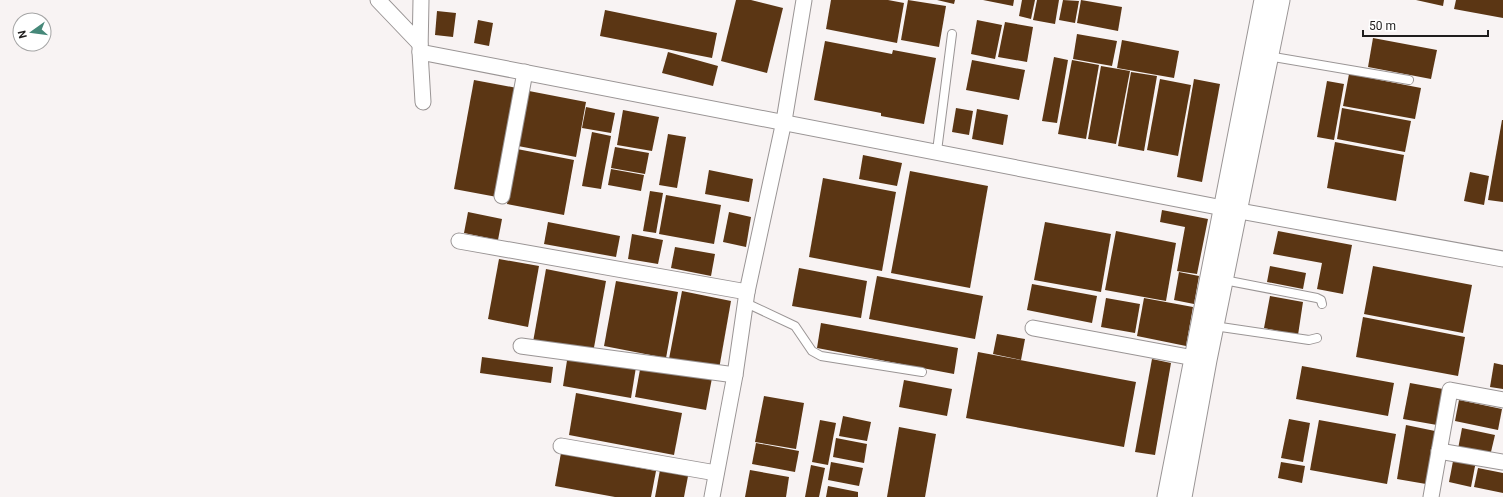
<svg xmlns="http://www.w3.org/2000/svg" width="1503" height="497" viewBox="0 0 1503 497" font-family="Roboto,sans-serif">
	<rect width="100%" height="100%" fill="#f8f3f3"/>
	<g fill="#5b3614">
		<path d="M736,0H751L783,8L767,73L721,61Z"/>
		<path d="M831,0H888L904,3L897,43L826,29Z"/>
		<path d="M908,0L946,6L939,47L901,40Z"/>
		<path d="M937,0H955L954,4Z"/>
		<path d="M983,0H1014L1013,6Z"/>
		<path d="M1022,0H1035L1031,19L1019,16Z"/>
		<path d="M1037,0H1059L1055,24L1033,20Z"/>
		<path d="M1063,0L1079,1L1075,23L1059,20Z"/>
		<path d="M1081,0L1122,7L1118,31L1077,23Z"/>
		<path d="M1416,0H1444L1443,6Z"/>
		<path d="M1456,0H1503V18L1454,9Z"/>
		<path d="M605,10L717,33L712,58L600,36Z"/>
		<path d="M437,11L456,13L453,37L435,35Z"/>
		<path d="M478,20L493,23L489,46L474,43Z"/>
		<path d="M977,20L1002,25L995,59L971,54Z"/>
		<path d="M1005,22L1033,27L1027,62L998,57Z"/>
		<path d="M1077,34L1117,41L1112,66L1073,59Z"/>
		<path d="M1373,38L1437,50L1431,79L1368,67Z"/>
		<path d="M1122,40L1179,51L1174,78L1117,68Z"/>
		<path d="M825,41L892,54L893,50L936,58L924,124L881,116V113L814,100Z"/>
		<path d="M668,52L718,66L713,86L662,73Z"/>
		<path d="M1054,57L1068,60L1057,123L1042,121Z"/>
		<path d="M972,60L1025,70L1019,100L966,90Z"/>
		<path d="M1072,60L1099,65L1086,139L1058,134Z"/>
		<path d="M1101,66L1130,71L1116,144L1088,139Z"/>
		<path d="M1131,72L1157,76L1144,151L1118,146Z"/>
		<path d="M1349,74L1421,88L1415,119L1343,106Z"/>
		<path d="M1160,79L1191,85L1178,156L1147,150Z"/>
		<path d="M1194,79L1220,84L1202,182L1177,177Z"/>
		<path d="M474,80L517,88L497,197L454,189Z"/>
		<path d="M1327,81L1344,84L1334,140L1317,137Z"/>
		<path d="M529,91L586,102L576,157L518,146Z"/>
		<path d="M586,107L615,113L611,133L582,128Z"/>
		<path d="M956,108L973,111L969,135L952,132Z"/>
		<path d="M1342,108L1411,121L1405,152L1337,139Z"/>
		<path d="M977,109L1008,115L1003,145L972,139Z"/>
		<path d="M623,110L659,117L652,151L617,145Z"/>
		<path d="M1502,120H1503V202L1488,200Z"/>
		<path d="M592,132L611,136L601,189L582,186Z"/>
		<path d="M668,134L686,137L677,188L659,185Z"/>
		<path d="M1335,142L1404,155L1396,201L1327,188Z"/>
		<path d="M615,147L649,153L645,174L611,168Z"/>
		<path d="M517,149L574,160L564,215L507,204Z"/>
		<path d="M863,155L902,163L897,186L859,179Z"/>
		<path d="M611,169L644,175L641,191L608,185Z"/>
		<path d="M709,170L753,179L749,202L705,194Z"/>
		<path d="M910,171L988,186L970,288L891,273Z"/>
		<path d="M1470,172L1489,176L1484,205L1464,201Z"/>
		<path d="M823,178L896,192L882,271L809,257Z"/>
		<path d="M650,191L663,193L656,233L643,231Z"/>
		<path d="M666,195L721,205L714,244L659,234Z"/>
		<path d="M1162,210L1208,219L1197,274L1177,271L1185,227L1160,222Z"/>
		<path d="M468,212L502,219L498,240L464,233Z"/>
		<path d="M729,212L751,217L746,247L723,242Z"/>
		<path d="M548,222L620,236L616,257L544,244Z"/>
		<path d="M1045,222L1111,234L1101,292L1034,280Z"/>
		<path d="M1116,231L1176,243L1166,301L1105,290Z"/>
		<path d="M1278,231L1352,245L1343,294L1317,289L1322,263L1273,254Z"/>
		<path d="M632,234L663,240L658,264L628,259Z"/>
		<path d="M675,247L715,254L711,276L671,268Z"/>
		<path d="M499,259L539,266L528,327L488,319Z"/>
		<path d="M1270,266L1306,273L1303,289L1267,282Z"/>
		<path d="M1373,266L1472,285L1463,333L1364,314Z"/>
		<path d="M799,268L867,281L861,318L792,306Z"/>
		<path d="M546,269L606,281L593,353L533,342Z"/>
		<path d="M1179,272L1199,276L1194,304L1174,300Z"/>
		<path d="M877,276L983,296L975,339L869,319Z"/>
		<path d="M616,281L678,292L666,358L604,346Z"/>
		<path d="M1032,284L1097,296L1092,323L1027,310Z"/>
		<path d="M682,291L731,301L719,369L669,359Z"/>
		<path d="M1270,296L1303,302L1298,335L1264,328Z"/>
		<path d="M1106,298L1140,304L1135,333L1101,327Z"/>
		<path d="M1144,298L1193,307L1186,346L1137,336Z"/>
		<path d="M1363,317L1465,337L1458,376L1356,357Z"/>
		<path d="M821,323L958,348L954,374L817,348Z"/>
		<path d="M997,334L1025,339L1021,360L993,354Z"/>
		<path d="M978,352L1136,382L1124,447L966,418Z"/>
		<path d="M568,354L636,367L631,398L563,386Z"/>
		<path d="M482,357L553,367L551,383L480,373Z"/>
		<path d="M1152,359L1171,363L1155,455L1135,452Z"/>
		<path d="M1494,363L1503,365V389L1490,387Z"/>
		<path d="M641,364L712,378L706,410L635,397Z"/>
		<path d="M1302,366L1394,383L1388,416L1296,399Z"/>
		<path d="M904,380L952,389L947,416L899,407Z"/>
		<path d="M1410,383L1443,389L1437,425L1403,419Z"/>
		<path d="M576,393L682,413L674,455L569,435Z"/>
		<path d="M764,396L804,403L796,449L755,442Z"/>
		<path d="M1459,400L1502,409L1498,430L1455,421Z"/>
		<path d="M843,416L871,422L867,441L839,436Z"/>
		<path d="M1289,419L1310,423L1303,462L1281,458Z"/>
		<path d="M820,420L836,423L828,465L812,462Z"/>
		<path d="M1319,420L1396,434L1387,484L1310,470Z"/>
		<path d="M1406,425L1435,431L1426,484L1397,479Z"/>
		<path d="M899,427L936,434L925,497H887Z"/>
		<path d="M1462,428L1495,435L1490,456L1458,449Z"/>
		<path d="M836,438L867,444L864,463L833,457Z"/>
		<path d="M756,443L799,451L795,472L752,464Z"/>
		<path d="M561,453L656,471L651,497H615L555,486Z"/>
		<path d="M1454,456L1476,461L1471,487L1449,482Z"/>
		<path d="M831,462L863,468L859,486L828,480Z"/>
		<path d="M1281,462L1305,466L1302,483L1278,478Z"/>
		<path d="M811,465L825,468L819,497H805Z"/>
		<path d="M1478,468L1503,473V493L1474,487Z"/>
		<path d="M660,470L688,476L684,497H655Z"/>
		<path d="M750,470L789,477L786,497H745Z"/>
		<path d="M828,486L858,492V497H826Z"/>
	</g>
	<g fill="none" stroke-linecap="round" stroke-linejoin="round">
		<g stroke="#9a9595" stroke-width="10">
			<g id="service">
				<path d="M1268,56L1409,80"/>
				<path d="M937,151L952,34"/>
				<path d="M1224,280L1317,298L1321,300L1322,304"/>
				<path d="M746,303L795,326L812,351L821,356L922,372"/>
				<path d="M1214,326L1309,340L1317,338"/>
			</g>
		</g>
		<g stroke="#9a9595" stroke-width="17">
			<g id="minor">
				<path d="M378,0L420,44"/>
				<path d="M421,0L420,52L423,102"/>
				<path d="M420,52L1223,208L1503,259"/>
				<path d="M502,196L525,72"/>
				<path d="M459,241L747,292"/>
				<path d="M1033,328L1194,358"/>
				<path d="M521,346L735,375"/>
				<path d="M561,446L716,473"/>
				<path d="M1439,451L1503,462"/>
				<path d="M712,497L735,375L747,292L784,121L804,0"/>
				<path d="M1431,497L1450,390L1503,400"/>
			</g>
		</g>
		<g stroke="#9a9595" stroke-width="21">
			<g id="tertiary">
				<path d="M1167,497L1264,0"/>
				<path d="M1182,497L1207,360L1280,0"/>
			</g>
		</g>
		<use href="#service" stroke="#fff" stroke-width="8"/>
		<use href="#minor" stroke="#fff" stroke-width="15"/>
		<use href="#tertiary" stroke="#fff" stroke-width="19"/>
	</g>
	<g transform="translate(32 32) rotate(256)"><circle r="19" fill="#ffffff" stroke="#a5a5a5"/>
	<path d="M0-3L7 15L0 10L-7 15Z" fill="#468879"/>
	<text y="-6" font-size="11" font-weight="bold" text-anchor="middle" fill="#1f1d1d">N</text>
	</g>
	<path d="M1363 30v6h125v-6" fill="none" stroke="#1f1d1d" stroke-width="2"/>
	<text x="1369" y="30" font-size="12" fill="#1f1d1d" stroke="#ffffff" stroke-width="3" paint-order="stroke">50 m</text>
</svg>
